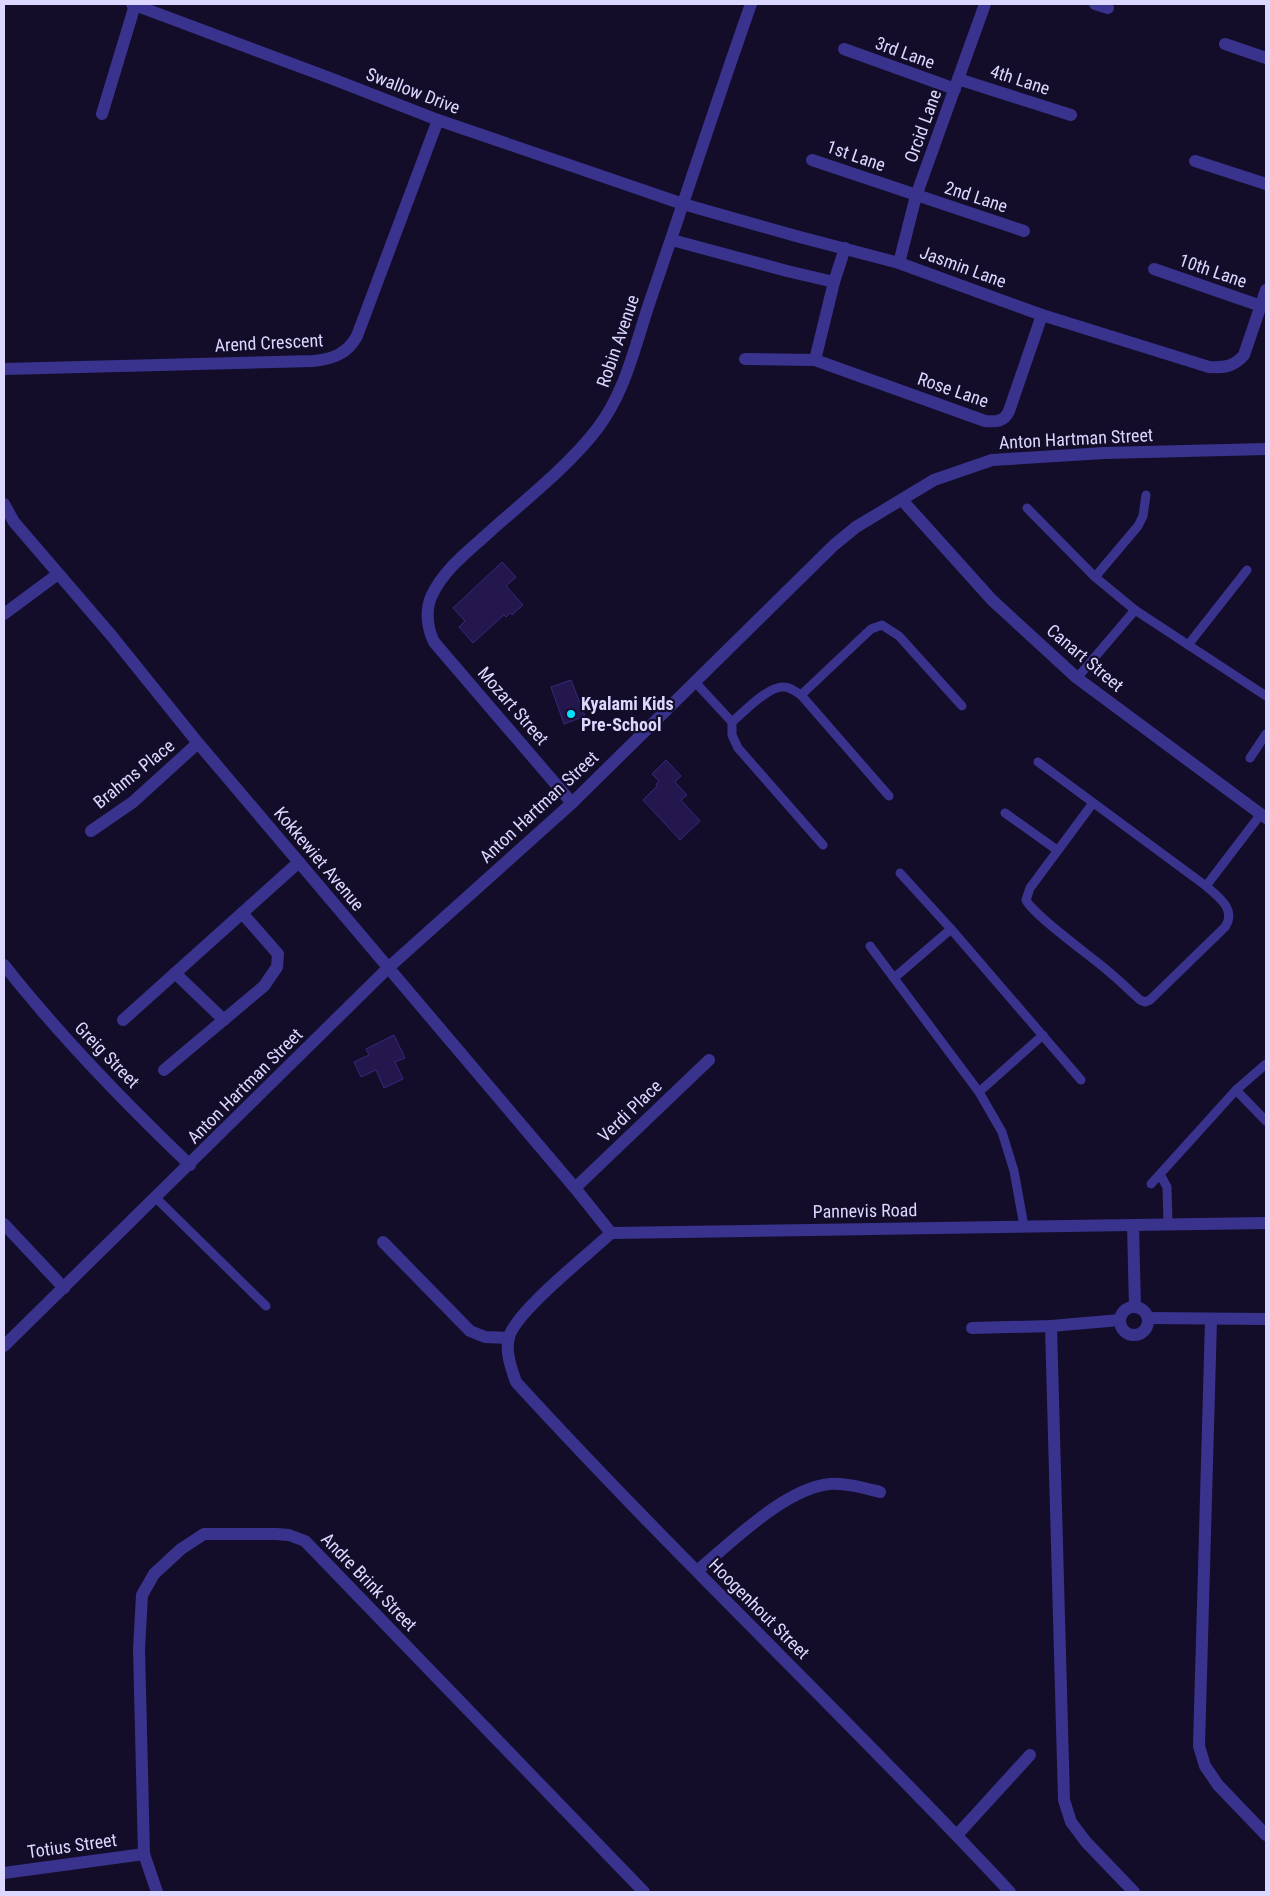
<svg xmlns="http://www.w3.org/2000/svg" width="1270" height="1896" viewBox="0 0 1270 1896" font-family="'Roboto Condensed',sans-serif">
	<rect width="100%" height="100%" fill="#130d2a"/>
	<g fill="#23174d" stroke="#39277c">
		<path d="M502,562L516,577L506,586L523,605L512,615L510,613L506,617L504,615L473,643L459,627L465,621L453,608Z"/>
		<path d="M571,680L585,716L564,724L551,687Z"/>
		<path d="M666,760L681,776L675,782L687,795L681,800L700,821L680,840L643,800L657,786L656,784L659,781L652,774Z"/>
		<path d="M394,1035L405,1058L395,1062L403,1079L384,1088L376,1070L361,1077L354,1062L369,1055L366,1049Z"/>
	</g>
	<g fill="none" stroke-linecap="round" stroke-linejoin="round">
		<g stroke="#39338e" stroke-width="9">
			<path d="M1027,508L1095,577L1135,610L1266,696"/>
			<path d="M1095,577L1138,526L1143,516L1146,495"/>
			<path d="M1188,645L1247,570"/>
			<path d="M1077,678L1135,610"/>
			<path d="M695,682L732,722"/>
			<path d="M801,695L871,629L882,625L899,636L962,706"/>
			<path d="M1250,758L1266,734"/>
			<path d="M1038,762L1206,886C1218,897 1237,909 1225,927L1150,1000L1145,1002L1140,1000C1129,990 1119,980 1108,971C1092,957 1033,915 1026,900L1030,888L1093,803"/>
			<path d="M1005,813L1057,850"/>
			<path d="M823,845L738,748L732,735V722C744,712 767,687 783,687C790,687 795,691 801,695L889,796"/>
			<path d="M900,873L951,929L1081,1080"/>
			<path d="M1206,886L1261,814"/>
			<path d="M870,946L979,1092L1002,1132L1014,1171L1024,1226"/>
			<path d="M894,978L951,929"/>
			<path d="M1236,1090L1266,1121"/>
			<path d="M979,1092L1043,1035"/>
			<path d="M1161,1176L1167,1187L1168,1224"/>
			<path d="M1151,1184L1236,1090L1266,1064"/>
			<path d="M156,1198L266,1306"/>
		</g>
		<g stroke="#39338e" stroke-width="12">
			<path d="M132,4L330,78L438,120L683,204L796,236L899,263L1042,315L1209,367C1223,368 1234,367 1244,355L1266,290"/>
			<path d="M1095,4L1108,8"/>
			<path d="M1225,44L1266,58"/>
			<path d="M844,49L955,89"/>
			<path d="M958,79L1071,115"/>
			<path d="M102,114L135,5"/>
			<path d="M812,160L1024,231"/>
			<path d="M1195,161L1266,184"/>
			<path d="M672,240L787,271L834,282"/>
			<path d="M899,263L916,196L985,4"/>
			<path d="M1154,269L1261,306"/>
			<path d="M745,359L815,360L985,421C996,422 1004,422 1009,411L1042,315"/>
			<path d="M815,360L834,282L845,248"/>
			<path d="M4,369L313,361C333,359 347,354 357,336L438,120"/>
			<path d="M902,500L992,600L1077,678L1266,818"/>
			<path d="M4,504L14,522L111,635L198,743L575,1188L611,1233"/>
			<path d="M4,614L58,574"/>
			<path d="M572,803L434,642C427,628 425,609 432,595C443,571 466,553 485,536C520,504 568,467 597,429C626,391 635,345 650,301C684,202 716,103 751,4"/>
			<path d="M91,831L133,802L198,743"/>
			<path d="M175,973L224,1020"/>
			<path d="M123,1020L299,862"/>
			<path d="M164,1070L264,986L277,967L278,954L242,913"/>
			<path d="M575,1188L709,1060"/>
			<path d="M4,1224L64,1288"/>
			<path d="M1133,1225L1135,1307"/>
			<path d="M383,1242L470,1331L485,1337L509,1338"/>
			<circle cx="1134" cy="1321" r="14"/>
			<path d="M1148,1318L1266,1319"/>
			<path d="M1211,1320L1199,1746L1205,1766L1218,1785L1266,1835"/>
			<path d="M1051,1326L1064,1800L1071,1822L1086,1842L1134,1892"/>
			<path d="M972,1328L1051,1326L1120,1320"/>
			<path d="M697,1571C731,1543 785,1488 830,1484C847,1483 864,1488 880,1492"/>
			<path d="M957,1835L1030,1755"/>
			<path d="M4,1873L144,1854"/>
			<path d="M157,1892L144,1854L139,1649L142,1595L154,1574L181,1549L204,1534H276L289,1535L305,1541L644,1892"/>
			<path d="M1010,1892C849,1719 676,1557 516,1382C511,1368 505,1351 509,1337C516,1311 589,1254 611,1233L1266,1223"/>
		</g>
		<g stroke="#39338e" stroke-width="12">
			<path d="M4,965C60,1036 124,1102 190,1165"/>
			<path d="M4,1346L388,968L572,803L834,545L856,527L934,480L992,460L1104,453L1266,449"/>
		</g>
	</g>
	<circle fill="#03e0ff" stroke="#130d2a" stroke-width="2" cx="571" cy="714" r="5"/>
	<g text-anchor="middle" stroke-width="4.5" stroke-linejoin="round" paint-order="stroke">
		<g font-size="18" fill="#dcd7ff" stroke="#130d2a">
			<text transform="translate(905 53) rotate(20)" y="6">3rd Lane</text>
			<text transform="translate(1020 80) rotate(18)" y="6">4th Lane</text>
			<text transform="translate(413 91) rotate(21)" y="6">Swallow Drive</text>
			<text transform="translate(923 126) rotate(-70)" y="6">Orcid Lane</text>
			<text transform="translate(856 156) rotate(19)" y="6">1st Lane</text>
			<text transform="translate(976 197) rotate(18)" y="6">2nd Lane</text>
			<text transform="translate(963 267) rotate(20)" y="6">Jasmin Lane</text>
			<text transform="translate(1213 271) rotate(19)" y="6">10th Lane</text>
			<text transform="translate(618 341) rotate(-71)" y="6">Robin Avenue</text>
			<text transform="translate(269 343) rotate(-3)" y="6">Arend Crescent</text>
			<text transform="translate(953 390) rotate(19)" y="6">Rose Lane</text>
			<text transform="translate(1076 439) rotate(-3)" y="6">Anton Hartman Street</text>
			<text transform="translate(1085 658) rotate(40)" y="6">Canart Street</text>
			<text transform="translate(513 706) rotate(49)" y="6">Mozart Street</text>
			<text transform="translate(134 774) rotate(-39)" y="6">Brahms Place</text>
			<text transform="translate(539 807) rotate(-43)" y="6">Anton Hartman Street</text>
			<text transform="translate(319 859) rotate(50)" y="6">Kokkewiet Avenue</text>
			<text transform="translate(107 1055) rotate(46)" y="6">Greig Street</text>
			<text transform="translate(245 1086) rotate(-45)" y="6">Anton Hartman Street</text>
			<text transform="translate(630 1111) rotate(-44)" y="6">Verdi Place</text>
			<text transform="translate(865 1211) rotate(-1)" y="6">Pannevis Road</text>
			<text transform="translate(369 1582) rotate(46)" y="6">Andre Brink Street</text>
			<text transform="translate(759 1609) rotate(45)" y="6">Hoogenhout Street</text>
			<text transform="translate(72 1846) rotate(-8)" y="6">Totius Street</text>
		</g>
		<g font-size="18" font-weight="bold" fill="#dcd7ff" stroke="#130d2a" text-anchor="start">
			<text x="581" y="710">Kyalami Kids<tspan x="581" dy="21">Pre-School</tspan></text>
		</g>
	</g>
	<rect width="1270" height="1896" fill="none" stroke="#dcd7ff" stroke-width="10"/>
</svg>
